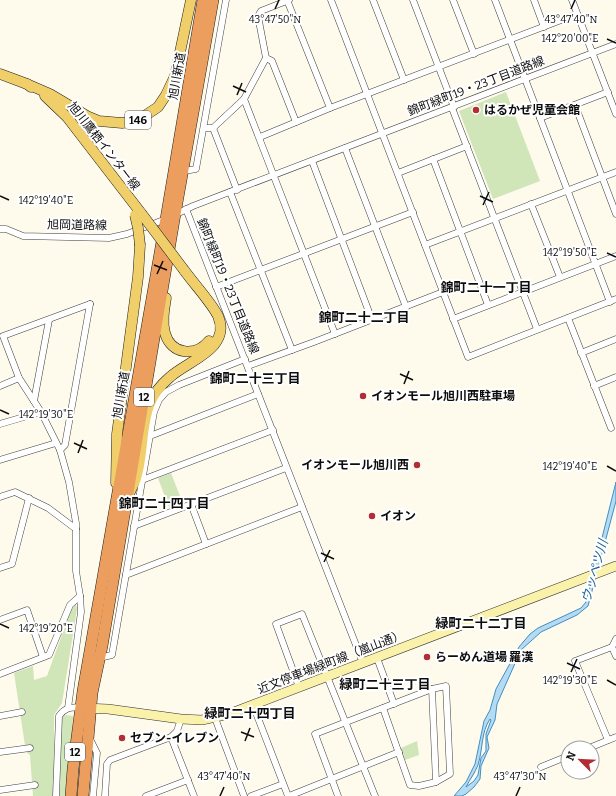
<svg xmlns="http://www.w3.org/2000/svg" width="616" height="796" viewBox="0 0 616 796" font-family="Bitter,'Noto Sans JP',serif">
	<rect width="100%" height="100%" fill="#fefaec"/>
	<g fill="#d0e5b8">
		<path d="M506,92L540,181L493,199L459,111Z"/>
		<path d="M171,473L183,504L170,510L158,478Z"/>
		<path d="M76,604L77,609L62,703L54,715V796H33L30,755L26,752L14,673L33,666L34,680L47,676L71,610Z"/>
		<path d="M66,715L73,716L68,796H59L60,719Z"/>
		<path d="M417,741L419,755L405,760L401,748Z"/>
	</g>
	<path fill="#b4dbf2" stroke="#3f8fc4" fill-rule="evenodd" d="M616,482V501L588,606L577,615L541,632L521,650L497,704L495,720L487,737L489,748L481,766L480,779L474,787L466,794L462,796H454L466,782L475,764L484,721L490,710L496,689L519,647L530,634L538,628L581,608L586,602ZM490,719L491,720L486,734V751L481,758L478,775L474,781L466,787C470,779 475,773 478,765C483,749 481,732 490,719Z"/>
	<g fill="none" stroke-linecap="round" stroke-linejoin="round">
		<g stroke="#3f3f3f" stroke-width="7">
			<g id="street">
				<path d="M287,0L330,108"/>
				<path d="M331,0L468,357L616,299"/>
				<path d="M373,0L404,80"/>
				<path d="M413,0L454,107"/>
				<path d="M453,0L474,54"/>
				<path d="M495,0L610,302"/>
				<path d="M534,0L544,27"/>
				<path d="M572,0L616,114"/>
				<path d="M266,58L272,61L296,122"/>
				<path d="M244,99L335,334"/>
				<path d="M575,105L616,214"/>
				<path d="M452,108L537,329"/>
				<path d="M540,118L608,92"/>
				<path d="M204,128H213L244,99L266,58L258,16L261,11L289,0"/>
				<path d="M213,128L237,190"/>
				<path d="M260,137L330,108L577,14"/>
				<path d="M345,148L406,307"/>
				<path d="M433,159L488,305"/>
				<path d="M312,161L372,320"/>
				<path d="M184,171L196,169L226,0"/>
				<path d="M398,173L467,146"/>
				<path d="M230,192L292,350"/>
				<path d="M531,204L560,277"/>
				<path d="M186,209L363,663"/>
				<path d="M0,229H6L23,236L109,238L127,234L166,219L193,206L616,44"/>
				<path d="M425,245L616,172"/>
				<path d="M216,287L413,212"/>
				<path d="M568,318L611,428"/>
				<path d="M453,319L616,256"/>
				<path d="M581,353L616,339"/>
				<path d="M248,366L314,342L443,292"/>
				<path d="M0,386L19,378"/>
				<path d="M594,386L616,377"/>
				<path d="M34,401L49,320"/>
				<path d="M0,424L41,412"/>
				<path d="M150,436L258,394"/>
				<path d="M60,450L65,445L90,304"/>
				<path d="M0,460L56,443"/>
				<path d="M142,480L273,430"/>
				<path d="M0,497L15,492L48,508L76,529"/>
				<path d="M191,504L206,544"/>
				<path d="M134,526L286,468"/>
				<path d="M0,568L12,564L29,498"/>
				<path d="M126,575L302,507"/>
				<path d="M0,620L27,610L43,657"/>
				<path d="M612,647L616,656"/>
				<path d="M99,658L112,655L154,412L159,400L166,392L179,385L245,359"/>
				<path d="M377,658L394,704"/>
				<path d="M0,674L49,655L70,605L80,596"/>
				<path d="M299,687L276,624L302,614L375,796"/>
				<path d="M253,705L288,796"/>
				<path d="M68,708L81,612L80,596L76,571V523L69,482L60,450L41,412L19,378L3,336L90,304"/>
				<path d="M383,708L410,785L419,786L436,782L432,689"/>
				<path d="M0,716L22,712"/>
				<path d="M215,718L244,796"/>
				<path d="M171,737L194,796"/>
				<path d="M90,739L97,753L93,796"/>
				<path d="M608,740L575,661L612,647L616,639"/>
				<path d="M589,748L616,737"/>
				<path d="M0,752L30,748"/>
				<path d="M541,767L568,756"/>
				<path d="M0,790L35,785"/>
				<path d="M56,796L59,716C65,707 71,708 81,707"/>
				<path d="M105,796L107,764L110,760L171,737L177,731L181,719"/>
				<path d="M146,796L188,780"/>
				<path d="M251,796L283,784"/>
				<path d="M289,796L399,752"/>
				<path d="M338,796L315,734L432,689L446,686L450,774L436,782"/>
			</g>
		</g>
		<g stroke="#2e2e2e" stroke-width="10">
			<path id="secondary" d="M84,708L108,709L181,719L202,720L229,714L616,566"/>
		</g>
		<g stroke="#1d1d1d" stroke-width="11">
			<g id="primary">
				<path d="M0,74L27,84L31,87"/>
				<path d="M27,84L50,94L87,116L99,121L122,123L137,121L158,107L166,95L175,76L191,0"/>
				<path d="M45,96L67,117L141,213"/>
				<path d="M166,298C164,310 162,322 165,333C171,355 196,357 209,341"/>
				<path d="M116,483L117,434L138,277L140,245"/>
				<path d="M130,492C132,487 135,482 136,478C144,454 140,427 150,403C154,393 162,384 170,377C187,361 232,349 218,316C211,302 194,284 184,270"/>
			</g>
		</g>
		<g stroke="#1d1d1d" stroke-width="12">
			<g id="highway">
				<path d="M71,796L73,769L83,691L166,219L203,0"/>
				<path d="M83,796L92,693L102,646L175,214L213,0"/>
			</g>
		</g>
		<use href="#street" stroke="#fff" stroke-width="6"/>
		<use href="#secondary" stroke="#faf1ab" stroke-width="9"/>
		<use href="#primary" stroke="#f0cf6a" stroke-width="10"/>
		<use href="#highway" stroke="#eb9e5d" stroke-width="11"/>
		<g stroke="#1d1d1d" stroke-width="11" stroke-linecap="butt">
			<g id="primary-bridge">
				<path d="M141,213L184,270"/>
				<path d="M135,215L138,228L140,245"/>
			</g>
		</g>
		<use href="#primary-bridge" stroke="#f0cf6a" stroke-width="10"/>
	</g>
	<path fill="none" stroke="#0c0c0c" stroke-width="1.5" d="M275,9L279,0M571,9L575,0M607,39L616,43M233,86L246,92M237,95L242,83M0,196L9,200M480,196L493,202M483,205L489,192M607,253L616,257M154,265L167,270M157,274L163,261M400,374L413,380M404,384L409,371M0,410L9,414M74,443L87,449M78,453L83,440M607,466L616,471M321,553L334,559M324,562L330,550M0,624L9,628M567,663L580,669M571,672L577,659M607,680L616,685M241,732L254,737M245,741L250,728M220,796L224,787M516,796L520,787"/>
	<g fill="#b22d34" stroke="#fff" stroke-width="1.5">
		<circle cx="476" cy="110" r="4"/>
		<circle cx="363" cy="396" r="4"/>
		<circle cx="417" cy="465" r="4"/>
		<circle cx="372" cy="516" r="4"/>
		<circle cx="427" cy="657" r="4"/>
		<circle cx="122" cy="738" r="4"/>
	</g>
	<g text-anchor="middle" stroke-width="4" stroke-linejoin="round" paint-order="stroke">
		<g fill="#fff" stroke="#555" stroke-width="1">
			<rect x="125" y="111" width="26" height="18" rx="3"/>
			<rect x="134" y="388" width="20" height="18" rx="3"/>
			<rect x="65" y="743" width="20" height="18" rx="3"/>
		</g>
		<g font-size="11" font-weight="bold" fill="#0c0c0c">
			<text x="138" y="124">146</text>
			<text x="144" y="401">12</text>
			<text x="75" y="756">12</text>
		</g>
		<g font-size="12" fill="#0c0c0c" stroke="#fff">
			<text transform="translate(177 76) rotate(-80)" y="4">旭川新道</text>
			<text transform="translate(476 86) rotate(-21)" y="4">錦町緑町19・23丁目道路線</text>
			<text transform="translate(104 146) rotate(52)" y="4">旭川鷹栖インター線</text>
			<text transform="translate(77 225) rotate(1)" y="4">旭岡道路線</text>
			<text transform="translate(228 286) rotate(68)" y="4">錦町緑町19・23丁目道路線</text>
			<text transform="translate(121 395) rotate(-80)" y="4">旭川新道</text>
			<text transform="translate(331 662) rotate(-21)" y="4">近文停車場緑町線（嵐山通）</text>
		</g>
		<g font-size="12" font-weight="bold" fill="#0c0c0c" stroke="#fff" text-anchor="start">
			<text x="484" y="114">はるかぜ児童会館</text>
			<text x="371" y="400">イオンモール旭川西駐車場</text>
			<text x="409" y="469" text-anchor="end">イオンモール旭川西</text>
			<text x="380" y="520">イオン</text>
			<text x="435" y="661">らーめん道場 羅漢</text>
			<text x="130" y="742">セブン-イレブン</text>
		</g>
		<g font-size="13" font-weight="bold" fill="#0c0c0c" stroke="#fff">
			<text x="486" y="292">錦町二十一丁目</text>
			<text x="364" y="322">錦町二十二丁目</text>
			<text x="255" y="383">錦町二十三丁目</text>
			<text x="164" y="508">錦町二十四丁目</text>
			<text x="481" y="628">緑町二十二丁目</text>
			<text x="385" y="689">緑町二十三丁目</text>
			<text x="250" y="718">緑町二十四丁目</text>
		</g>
		<g font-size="13" font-style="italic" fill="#1e6195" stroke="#fff">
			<text transform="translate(594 571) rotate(-74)" y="5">ウッペツ川</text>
		</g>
	</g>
	<g font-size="10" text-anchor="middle" fill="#0c0c0c" stroke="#fff" stroke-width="4" stroke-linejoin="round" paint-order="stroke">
		<text x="275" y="23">43°47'50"N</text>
		<text x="571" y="23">43°47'40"N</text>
		<text x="570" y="42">142°20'00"E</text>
		<text x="46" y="204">142°19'40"E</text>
		<text x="570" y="256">142°19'50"E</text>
		<text x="46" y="418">142°19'30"E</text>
		<text x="570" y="470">142°19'40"E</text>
		<text x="46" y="632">142°19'20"E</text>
		<text x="570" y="684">142°19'30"E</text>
		<text x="224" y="780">43°47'40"N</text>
		<text x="520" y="780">43°47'30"N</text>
	</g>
	<g transform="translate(580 760) rotate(294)"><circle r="19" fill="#ffffff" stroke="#9e9e9e"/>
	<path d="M0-3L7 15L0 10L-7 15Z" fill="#b22d34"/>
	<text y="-6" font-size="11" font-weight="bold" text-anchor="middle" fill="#0c0c0c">N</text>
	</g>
</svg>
